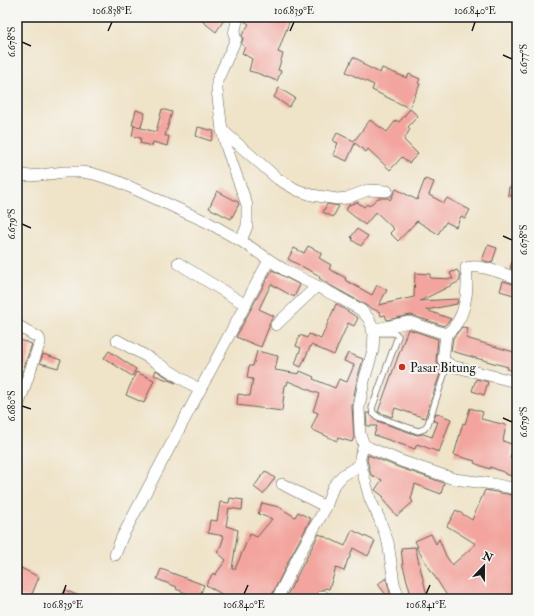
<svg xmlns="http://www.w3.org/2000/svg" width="534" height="616" viewBox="0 0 534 616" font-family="'IM FELL Double Pica',serif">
	<rect width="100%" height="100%" fill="#f6f6f2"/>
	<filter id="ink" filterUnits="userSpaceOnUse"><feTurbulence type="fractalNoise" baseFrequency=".025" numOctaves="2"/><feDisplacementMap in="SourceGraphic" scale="8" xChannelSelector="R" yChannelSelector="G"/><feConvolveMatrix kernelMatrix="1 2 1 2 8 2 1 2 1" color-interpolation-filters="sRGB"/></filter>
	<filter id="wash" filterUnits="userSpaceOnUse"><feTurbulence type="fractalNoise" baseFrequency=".012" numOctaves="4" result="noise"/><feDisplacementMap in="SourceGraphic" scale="16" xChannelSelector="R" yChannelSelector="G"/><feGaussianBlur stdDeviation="0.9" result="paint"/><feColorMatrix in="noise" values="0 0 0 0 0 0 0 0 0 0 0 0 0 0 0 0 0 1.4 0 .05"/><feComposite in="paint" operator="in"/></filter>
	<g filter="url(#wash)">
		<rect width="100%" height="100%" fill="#efe3c8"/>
		<g id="blocks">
			<g fill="#f3a49e">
				<path d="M197,17H226L216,32Z"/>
				<path d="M245,17H291L278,52L283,54L278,70L281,71L277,81L257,73L249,71L252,59L242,53L245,47L241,44L243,39L242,35L249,24L244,21Z"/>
				<path d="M353,57L363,62L362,64L380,73L382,68L407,78L409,74L420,79L418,83L420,84L409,108L372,90L374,85L346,72Z"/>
				<path d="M279,88L295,98L289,107L274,97Z"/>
				<path d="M162,109L172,112L165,136H169L167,146L153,142L152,146L140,143L141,138L132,136L134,126L156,132Z"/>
				<path d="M410,109L418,116L408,127L410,129L404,140L418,154L409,163L402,157L390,170L368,149L366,152L355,143L347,161L333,155L338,143L333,141L337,133L354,141L370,120L387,132L396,120L399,122Z"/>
				<path d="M136,110L145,113L141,127L132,125Z"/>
				<path d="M198,127L214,131L211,141L196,136Z"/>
				<path d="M425,179L434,182L429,195L444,203L447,198L470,210L465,219L461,216L456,227L446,222L438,234L417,221L398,241L390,233L394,229L376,212L365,225L346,210L349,205L357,202L364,207L367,204L369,206L378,198H388L390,200L396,189L417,200Z"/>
				<path d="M509,187L517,189V197L508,195Z"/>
				<path d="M217,191L238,202L239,204L231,219L209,208Z"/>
				<path d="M327,204L339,206L333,217L323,212Z"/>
				<path d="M357,229L368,236L361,246L352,240L353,239L351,237Z"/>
				<path d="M488,245L497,248L492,263L482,260Z"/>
				<path d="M308,246L322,253L319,258L331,265L329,269L346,278L345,280L372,295L377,285L387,290L379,305L414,297L415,273L430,274V278L453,279L450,273L457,270L460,275V281L420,301L458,299L457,304L426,310L451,319L444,326L411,315L387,320L385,315L381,316L380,312L368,307L364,304L328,284L319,278L320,276L288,259L294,248L304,253Z"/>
				<path d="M516,253H517V271L510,268Z"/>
				<path d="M272,270L300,285L294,297L271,284L259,309L274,316L269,323V327L261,347L236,337Z"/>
				<path d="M503,281L517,285V296L500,291Z"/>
				<path d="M336,304L358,318L354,326L348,323L334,355L311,345L301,367L295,364L301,348L296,346L300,335L307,338L309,334L321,339Z"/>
				<path d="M462,327L468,328L466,338L517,353V365L515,372L507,369L508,367L451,351L453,338Z"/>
				<path d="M408,329L438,339L436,360L439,366L442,368L425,418L395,408L392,417L378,412Z"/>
				<path d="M17,339L32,344L17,387Z"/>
				<path d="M109,351L136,369L132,376L104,358Z"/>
				<path d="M257,351L278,356L275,370L299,374L300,371L314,377L313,379L335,388L339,379L347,382L354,365L344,361L348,353L363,359L357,380L352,406L354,437L352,442L338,438L337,441L311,429L318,413L313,411L319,394L288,381L287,385H285L282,411L237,405L238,394L250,396L253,379L247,378L249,366H253Z"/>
				<path d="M43,354L61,360L58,368L40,363Z"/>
				<path d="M156,370L176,383L154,375Z"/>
				<path d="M136,372L154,380L144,403L126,395Z"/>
				<path d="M476,379L488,382L484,395L472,391Z"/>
				<path d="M470,408L483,412L481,419L506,425L503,441L514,445L510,458L517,460V478L506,474V473L490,467V469L474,463L475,461L454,455L463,423L465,424Z"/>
				<path d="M366,413H369L377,421L417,435L423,434L432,437L438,422L433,421L436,413L451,419L439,452L417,444L415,449L374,435L377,426H367Z"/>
				<path d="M368,455L398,467L444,483L441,494L415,484L411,499L413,502L397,516L382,499L384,497L375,490L382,480L371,475L367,460Z"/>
				<path d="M265,471L275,478L263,494L254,487Z"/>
				<path d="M485,490L517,496V573L512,578L517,584V599H449L416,547H418L415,541L431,534L436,544L439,539L446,556L452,565L476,544L447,526L456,510L472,520Z"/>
				<path d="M230,498L243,500L242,510L229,508L226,526L238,530L232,569H235L250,534L257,537L272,519L258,514L262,503L279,507L295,517L298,512L311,519L293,552L270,599H223L225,596L206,585L213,573L215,575L226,560L217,552L220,549L224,536L208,533L210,520L217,521L220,502L229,503Z"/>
				<path d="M352,530L375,541L368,556L353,548L349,559H348L344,571L336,568L329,589L325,588L324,589L319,591L315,599H285L319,534L345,546Z"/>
				<path d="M415,547L428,599H412L403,566L401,548Z"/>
				<path d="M17,566L39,577L30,599L17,594Z"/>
				<path d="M161,569L204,585L199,598L176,589L177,587L157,579Z"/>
				<path d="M386,578L390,593L387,596L378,584Z"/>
				<path d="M65,590L86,599H61Z"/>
			</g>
		</g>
	</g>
	<g filter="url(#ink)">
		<use href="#blocks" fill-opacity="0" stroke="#666258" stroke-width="1"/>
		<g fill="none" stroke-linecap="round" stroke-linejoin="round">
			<g stroke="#666258" stroke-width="7">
				<path id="service" d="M381,333H395L398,336L372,408L373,413L378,417L418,431L424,429L428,424L448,363"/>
			</g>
			<g stroke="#666258" stroke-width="12">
				<g id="minor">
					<path d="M238,17L234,34L236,39L217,81V90L222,130L227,149L247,205V226L241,241"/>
					<path d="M222,130L278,179L297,190L312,195L337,199L347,198L368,190L387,191"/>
					<path d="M17,174L29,176L41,175L64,172H82L94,174L117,181L209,223L241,241L283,269L336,296L361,310L369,319L374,333L373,350L364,381L359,407L360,434L364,445L370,448L401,461L454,479L493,484L517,489"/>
					<path d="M178,263L246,305"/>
					<path d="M17,325L39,338L40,342L17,409"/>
					<path d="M276,325L317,286"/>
					<path d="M372,330L409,322L446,334C466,321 469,289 466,268C480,263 503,274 517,278"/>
					<path d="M446,334L443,360L452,366L516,382"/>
					<path d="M117,340L151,359L200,390"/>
					<path d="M364,445L360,457V462L370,499L379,518L388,542L394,583L399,599"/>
					<path d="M282,484L326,507"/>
					<path d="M115,555L122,537L269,260"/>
					<path d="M277,599L299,555L326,507L333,487L342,476L361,464"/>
					<path d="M322,599L323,596"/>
				</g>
			</g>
			<use href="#service" stroke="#fff" stroke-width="5.5"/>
			<use href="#minor" stroke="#fff" stroke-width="11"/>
		</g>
	</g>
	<path fill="none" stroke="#1c1c1c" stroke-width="1.5" d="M108,31L112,22M290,31L294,22M472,31L475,22M22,42L31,46M503,55L512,59M22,224L31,228M503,236L512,240M22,406L31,409M503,418L512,422M63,594L66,585M244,594L248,585M426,594L430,585"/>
	<circle fill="#c8321e" stroke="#f6f6f2" stroke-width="1.5" cx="402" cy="367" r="4"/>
	<g text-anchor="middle" stroke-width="4" stroke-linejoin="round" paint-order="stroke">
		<g font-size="13" fill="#1c1c1c" stroke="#f6f6f2" text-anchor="start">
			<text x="410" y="372">Pasar Bitung</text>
		</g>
	</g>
	<rect width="534" height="616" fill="none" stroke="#f6f6f2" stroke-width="44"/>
	<g transform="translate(484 566) rotate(22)" stroke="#f6f6f2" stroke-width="3" paint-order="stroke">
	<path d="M0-3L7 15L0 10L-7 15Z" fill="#1c1c1c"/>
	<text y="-6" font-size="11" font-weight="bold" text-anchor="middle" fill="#1c1c1c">N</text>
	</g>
	<rect x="22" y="22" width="490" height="572" fill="none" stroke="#1c1c1c" stroke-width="1.5"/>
	<g font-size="10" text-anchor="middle" fill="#1c1c1c">
		<text x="112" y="14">106.838°E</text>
		<text x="294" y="14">106.839°E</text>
		<text x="475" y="14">106.840°E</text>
		<text transform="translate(11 42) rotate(-90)" y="4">6.678°S</text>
		<text transform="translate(523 59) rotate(-90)" y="4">6.677°S</text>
		<text transform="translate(11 224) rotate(-90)" y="4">6.679°S</text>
		<text transform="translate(523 240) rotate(-90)" y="4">6.678°S</text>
		<text transform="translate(11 406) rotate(-90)" y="4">6.680°S</text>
		<text transform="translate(523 422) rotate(-90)" y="4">6.679°S</text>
		<text x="63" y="608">106.839°E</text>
		<text x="244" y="608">106.840°E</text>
		<text x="426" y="608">106.841°E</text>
	</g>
</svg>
